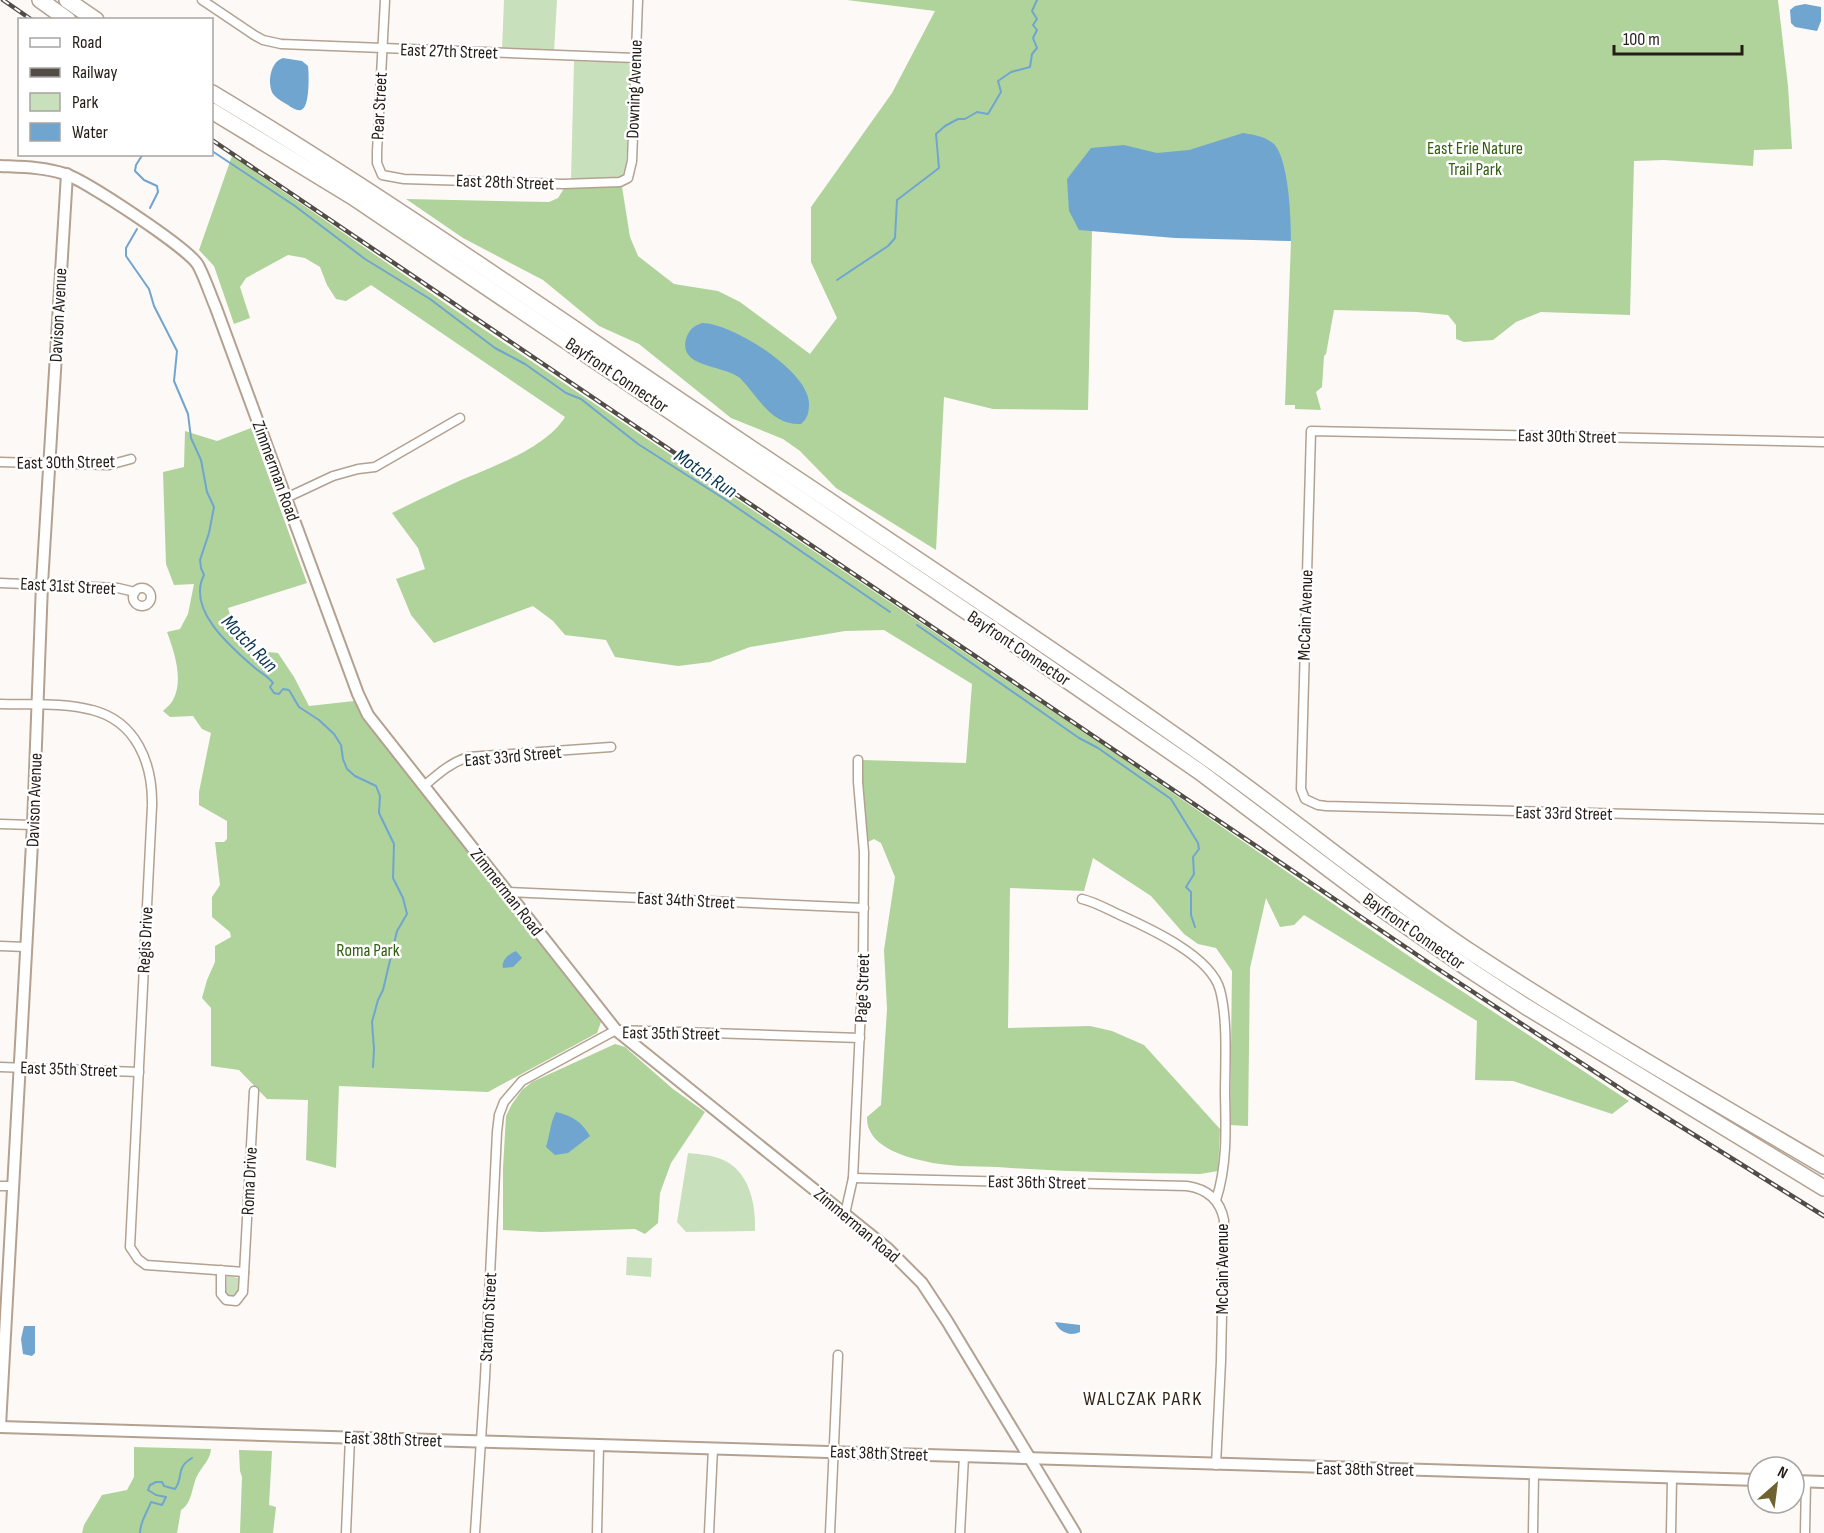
<svg xmlns="http://www.w3.org/2000/svg" width="1824" height="1533" viewBox="0 0 1824 1533" font-family="'Sofia Sans Condensed',sans-serif">
	<rect width="100%" height="100%" fill="#fdf9f6"/>
	<g fill="#c9e0bc">
		<path d="M504,0H557L554,52L502,50Z"/>
		<path d="M574,61L626,62L631,65L626,171L620,178L571,180Z"/>
		<path d="M688,1153C698,1154 711,1155 721,1159C749,1170 756,1203 755,1231L686,1232L677,1222Z"/>
		<path d="M627,1257L652,1258L651,1277L626,1275Z"/>
		<path d="M227,1276L239,1278L238,1291L236,1295L230,1297L226,1293Z"/>
	</g>
	<g fill="#afd39b">
		<path d="M847,0H1778L1788,86L1792,149L1754,150L1753,166L1664,160L1634,161L1630,315L1541,312L1516,322L1493,340L1464,342L1456,339V325L1448,315L1417,312L1334,310L1326,354L1324,356L1322,387L1316,392L1321,410L1295,409V405H1285L1291,241L1092,231L1088,410L993,409L944,397L936,550L836,488L800,451L783,439L731,418L639,344L599,326L543,280L463,238L406,199L549,202L558,198L565,187H622L630,237L638,256L674,284L718,291L740,302L810,354L837,318L811,262V207L892,93L935,11Z"/>
		<path d="M232,156L455,310L1122,758L1416,961L1629,1101L1612,1114L1513,1081L1475,1080L1477,1021L1304,915L1294,925L1280,927L1266,898L1250,968L1248,1126L1230,1125L1232,971L1216,948L1198,944L1184,934L1151,896L1093,858L1084,891L1010,888L1008,1028L1090,1026L1112,1031L1144,1045L1220,1129L1218,1171L1200,1174C1132,1173 1065,1172 997,1167C974,1166 947,1167 924,1161C902,1156 866,1145 867,1117L881,1105L887,1009L884,950L895,877L881,843L874,839L866,843L862,801V760L966,763L972,684L884,630L845,631L750,647L710,662L678,666L615,657L606,640L565,635L553,621L533,606L434,643L411,615L396,579L425,569L418,548L392,513C414,502 437,491 459,481C493,466 545,449 565,417L371,285L346,301L336,299L327,285L320,267L305,258L288,255L246,278L240,287L250,318L234,324L214,266L199,250Z"/>
		<path d="M251,428L307,583L228,608L239,646L250,650L278,653L294,677L309,706L354,701L383,744L601,1022L597,1033L488,1092L339,1086L336,1168L306,1160L308,1100L267,1099L239,1070L211,1066V1008L202,998L207,980L215,962V946L231,937L230,932L212,917V897L220,885L215,842H224L227,839V821L199,805V792L211,733L202,729L193,716L170,717L163,711C166,708 171,704 173,700C184,680 174,651 167,632L180,629L188,614L194,584L174,585L166,564L163,472L184,467L185,431L217,441Z"/>
		<path d="M615,1044L625,1047L673,1089L705,1112L671,1163L660,1193L658,1223L645,1234L635,1229L541,1232L503,1230V1168L506,1116L512,1104L522,1090L532,1082Z"/>
		<path d="M134,1447L211,1449C210,1459 205,1463 200,1471C191,1483 194,1502 181,1510L177,1533H82L84,1525L102,1495L127,1490L134,1477Z"/>
		<path d="M239,1450L272,1451L269,1505L276,1507L273,1533H240L242,1477L240,1471Z"/>
	</g>
	<g fill="#70a5d0">
		<path d="M1805,4L1821,7V21L1817,31L1795,27L1791,23L1790,10L1795,6Z"/>
		<path d="M283,58L302,61L308,66C309,74 310,108 301,110C297,111 292,108 288,105C283,102 277,99 273,94C267,83 270,62 283,58Z"/>
		<path d="M1243,133C1254,135 1265,136 1274,144C1289,160 1291,219 1291,241L1175,238L1079,230L1069,211L1067,179L1091,148L1124,145L1157,153L1189,150Z"/>
		<path d="M702,323C731,323 808,370 809,403C809,412 808,418 801,424C770,425 759,397 740,378C725,365 678,368 686,339C689,330 693,326 702,323Z"/>
		<path d="M516,951L522,958L513,967L503,968C501,960 509,954 516,951Z"/>
		<path d="M556,1112C572,1116 581,1121 590,1136L568,1153L555,1155L546,1147C550,1135 550,1123 556,1112Z"/>
		<path d="M1055,1322L1080,1325V1332C1070,1337 1059,1332 1055,1322Z"/>
		<path d="M24,1326H35V1353L32,1356L23,1354L21,1339Z"/>
	</g>
	<g fill="none" stroke-linecap="round" stroke-linejoin="round">
		<g stroke="#70a5d0" stroke-width="2">
			<path d="M212,151L295,206L365,259L430,299L495,348L525,364L566,393L581,399L638,444L726,500L890,612"/>
			<path d="M143,154L136,165L135,171L144,180L157,186L158,192L150,208"/>
			<path d="M137,229L126,248V256L149,289L154,306L177,351L174,381L188,414L191,438L201,460L207,492L214,507L209,533L200,560L201,568L204,575C186,610 232,648 255,668C261,673 268,676 273,683L270,687L274,693L279,694L283,689L289,690L299,707L319,720L334,734L341,745L343,759L347,769L355,776L376,786L380,796L379,813L394,844L393,878L403,898L407,914L397,931L383,990L378,1000L372,1022L374,1049L373,1067"/>
			<path d="M837,280L888,246L895,238L897,200L939,168L936,134L945,126L958,119H965L977,112L988,114L1001,92L998,81L1011,72L1030,67L1032,54L1037,48L1033,38L1037,30L1033,25L1037,19L1032,11L1037,0"/>
			<path d="M917,625L1079,738L1098,748L1171,799L1198,843L1199,849L1193,857L1194,874L1186,887L1191,892V915L1195,927"/>
			<path d="M140,1533C140,1521 147,1513 151,1502L162,1505L166,1497L156,1495L148,1490L150,1485L156,1482H162L164,1486L175,1489C184,1477 175,1468 192,1458"/>
		</g>
		<g stroke="#b3a191" stroke-width="11">
			<g id="street">
				<path d="M202,0L254,35L263,40L281,44L635,58"/>
				<path d="M385,0L377,152V163L382,175L404,179L563,184L620,182L628,178L632,161L638,0"/>
				<path d="M1824,442L1311,431L1301,789L1305,799L1318,805L1326,806L1824,819"/>
				<path d="M0,462L109,465L131,459"/>
				<path d="M286,498L333,476L358,469L375,467L460,418"/>
				<path d="M0,583L118,588L135,592"/>
				<circle cx="142" cy="597" r="9"/>
				<path d="M0,704C30,705 63,702 92,710C136,721 153,763 152,806L130,1247L138,1259L146,1265L244,1272"/>
				<path d="M424,786C438,774 450,763 468,757L611,747"/>
				<path d="M0,824L33,825"/>
				<path d="M507,892L864,908"/>
				<path d="M1082,899C1095,902 1107,909 1120,915C1149,928 1211,956 1220,990C1228,1020 1225,1064 1225,1095C1226,1130 1227,1167 1216,1200"/>
				<path d="M0,946L26,947"/>
				<path d="M0,1067L139,1072"/>
				<path d="M853,1178L1187,1186C1208,1189 1220,1200 1224,1220L1221,1361L1216,1465"/>
				<path d="M0,1186H14"/>
				<path d="M845,1214L853,1178L863,964L864,852L858,782V760"/>
				<path d="M221,1270V1294L226,1300L236,1301L243,1292L254,1091"/>
				<path d="M346,1533L350,1438"/>
				<path d="M475,1533L485,1378L497,1132L499,1115L504,1102L522,1081L616,1030L860,1038"/>
				<path d="M597,1533L599,1446"/>
				<path d="M709,1533L713,1448"/>
				<path d="M830,1533L838,1355"/>
				<path d="M960,1533L964,1456"/>
				<path d="M1533,1533L1534,1473"/>
				<path d="M1671,1533L1672,1478"/>
				<path d="M1805,1533L1806,1482"/>
			</g>
		</g>
		<g stroke="#b3a191" stroke-width="14">
			<g id="secondary">
				<path d="M0,166C22,167 44,167 65,174C85,180 188,248 198,265C205,278 210,294 216,308L358,694L368,715L616,1030L888,1249L922,1283L947,1321L1075,1533"/>
				<path d="M0,1426L33,825L42,584L67,174"/>
				<path d="M0,1427L1758,1480"/>
				<path d="M1794,1481L1824,1482"/>
			</g>
		</g>
		<g stroke="#b3a191" stroke-width="18">
			<g id="highway">
				<path d="M40,0L68,20"/>
				<path d="M67,0L96,20"/>
				<path d="M212,93C379,193 538,305 700,414C869,528 1041,640 1207,758C1294,820 1377,889 1466,949C1583,1026 1703,1095 1824,1166"/>
				<path d="M212,111L353,197L991,628L1200,772L1382,909L1470,970L1525,1006L1824,1188"/>
			</g>
		</g>
		<use href="#street" stroke="#fff" stroke-width="8"/>
		<use href="#secondary" stroke="#fff" stroke-width="10"/>
		<use href="#highway" stroke="#fff" stroke-width="15"/>
		<g stroke="#524c47" stroke-width="4.5">
			<g id="rail">
				<path d="M3,0L32,20"/>
				<path d="M212,140L1435,967L1624,1091L1824,1216"/>
			</g>
		</g>
		<use href="#rail" stroke="#fff" stroke-width="2" stroke-dasharray="7" stroke-linecap="butt"/>
	</g>
	<g text-anchor="middle" stroke-width="5" stroke-linejoin="round" paint-order="stroke">
		<g font-size="18" fill="#241d17" stroke="#fff">
			<text transform="translate(449 51) rotate(2)" y="6">East 27th Street</text>
			<text transform="translate(634 89) rotate(-88)" y="6">Downing Avenue</text>
			<text transform="translate(379 106) rotate(-87)" y="6">Pear Street</text>
			<text transform="translate(505 182) rotate(2)" y="6">East 28th Street</text>
			<text transform="translate(58 315) rotate(-87)" y="6">Davison Avenue</text>
			<text transform="translate(617 375) rotate(34)" y="6">Bayfront Connector</text>
			<text transform="translate(1567 436) rotate(1)" y="6">East 30th Street</text>
			<text transform="translate(66 462) rotate(-1)" y="6">East 30th Street</text>
			<text transform="translate(276 471) rotate(70)" y="6">Zimmerman Road</text>
			<text transform="translate(68 586) rotate(3)" y="6">East 31st Street</text>
			<text transform="translate(1305 615) rotate(-88)" y="6">McCain Avenue</text>
			<text transform="translate(1019 648) rotate(34)" y="6">Bayfront Connector</text>
			<text transform="translate(513 756) rotate(-5)" y="6">East 33rd Street</text>
			<text transform="translate(34 800) rotate(-88)" y="6">Davison Avenue</text>
			<text transform="translate(1564 813) rotate(1)" y="6">East 33rd Street</text>
			<text transform="translate(507 892) rotate(52)" y="6">Zimmerman Road</text>
			<text transform="translate(686 900) rotate(3)" y="6">East 34th Street</text>
			<text transform="translate(1414 931) rotate(35)" y="6">Bayfront Connector</text>
			<text transform="translate(145 940) rotate(-87)" y="6">Regis Drive</text>
			<text transform="translate(862 988) rotate(-88)" y="6">Page Street</text>
			<text transform="translate(671 1033) rotate(1)" y="6">East 35th Street</text>
			<text transform="translate(69 1069) rotate(2)" y="6">East 35th Street</text>
			<text transform="translate(249 1181) rotate(-87)" y="6">Roma Drive</text>
			<text transform="translate(1037 1182) rotate(1)" y="6">East 36th Street</text>
			<text transform="translate(857 1225) rotate(40)" y="6">Zimmerman Road</text>
			<text transform="translate(1222 1269) rotate(-90)" y="6">McCain Avenue</text>
			<text transform="translate(488 1317) rotate(-87)" y="6">Stanton Street</text>
			<text transform="translate(393 1439) rotate(2)" y="6">East 38th Street</text>
			<text transform="translate(879 1453) rotate(2)" y="6">East 38th Street</text>
			<text transform="translate(1365 1469) rotate(1)" y="6">East 38th Street</text>
		</g>
		<g font-size="18" fill="#345f11" stroke="#fff">
			<text x="1475" y="154">East Erie Nature<tspan x="1475" dy="21">Trail Park</tspan></text>
			<text x="368" y="956">Roma Park</text>
		</g>
		<g font-size="20" font-style="italic" fill="#093451" stroke="#fff">
			<text transform="translate(706 473) rotate(34)" y="7">Motch Run</text>
			<text transform="translate(250 643) rotate(46)" y="7">Motch Run</text>
		</g>
		<g font-size="20" letter-spacing="1.5" fill="#35271a" stroke="#fff">
			<text x="1143" y="1405">WALCZAK PARK</text>
		</g>
	</g>
	<rect x="18" y="18" width="195" height="138" fill="#ffffff" stroke="#a7a5a2" stroke-width="1.5"/>
	<rect x="30" y="38" width="30" height="9" fill="#ffffff" stroke="#a7a5a2" stroke-width="1.5"/>
	<text x="72" y="48" font-size="18" fill="#241d17">Road</text>
	<rect x="30" y="68" width="30" height="9" fill="#524c47" stroke="#a7a5a2" stroke-width="1.5"/>
	<text x="72" y="78" font-size="18" fill="#241d17">Railway</text>
	<rect x="30" y="93" width="30" height="18" fill="#c9e0bc" stroke="#a7a5a2" stroke-width="1.5"/>
	<text x="72" y="108" font-size="18" fill="#241d17">Park</text>
	<rect x="30" y="123" width="30" height="18" fill="#70a5d0" stroke="#a7a5a2" stroke-width="1.5"/>
	<text x="72" y="138" font-size="18" fill="#241d17">Water</text>
	<g transform="translate(1776 1485) rotate(28)"><circle r="28" fill="#ffffff" stroke="#a7a5a2" stroke-width="1.5"/>
	<path d="M0-4.5L10 22L0 15L-10 22Z" fill="#6f6330"/>
	<text y="-9" font-size="16" font-weight="bold" text-anchor="middle" fill="#241d17">N</text>
	</g>
	<path d="M1614 45v9h128v-9" fill="none" stroke="#241d17" stroke-width="3"/>
	<text x="1623" y="45" font-size="18" fill="#241d17" stroke="#ffffff" stroke-width="4.5" paint-order="stroke">100 m</text>
</svg>
